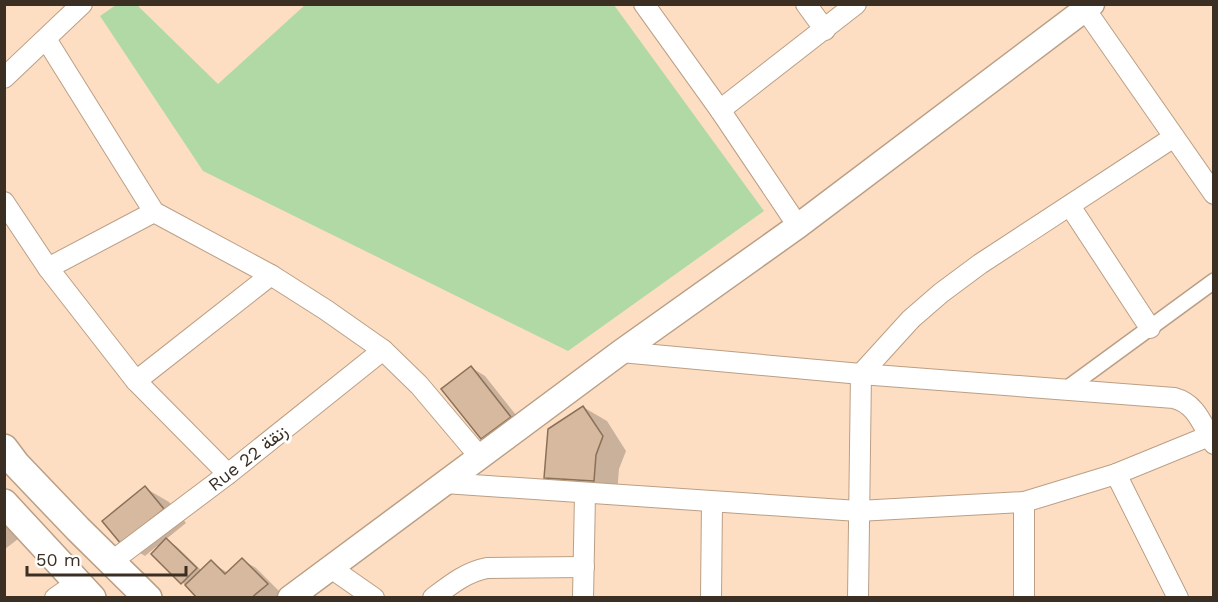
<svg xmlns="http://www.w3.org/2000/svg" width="1218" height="602" viewBox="0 0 1218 602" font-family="'Work Sans',Vazirmatn,sans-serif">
	<rect width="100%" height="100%" fill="#fddec3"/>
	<path fill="#b1d9a6" d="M116,5H137L218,84L305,5H614L764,211L568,351L203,171L100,16Z"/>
	<g fill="#0003">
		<path d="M472,368L485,376L524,425L496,446L482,438Z"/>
		<path d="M583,407L607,421L626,451L619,469L617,494L570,490L546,477Z"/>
		<path d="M145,488L169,502L186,523L165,540L176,546L202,571L211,562L228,573L242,560L256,568L281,593L275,598H199L182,582L157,546L145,556L122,542Z"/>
		<path d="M4,518L22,536L5,549H4Z"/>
	</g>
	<g fill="#d6b99e" stroke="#8b7058" stroke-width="1.5">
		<path d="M471,366L511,417L481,439L441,389Z"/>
		<path d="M583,406L603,436L596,455L594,481L544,478L548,429Z"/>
		<path d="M145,486L164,509L121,544L102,521Z"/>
		<path d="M166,538L197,568L181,584L151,554Z"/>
		<path d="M242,558L268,584L251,598H197L185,585L211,560L225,574Z"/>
	</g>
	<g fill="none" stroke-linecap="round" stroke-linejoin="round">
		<g stroke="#bb9f85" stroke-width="18">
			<path id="pedestrian" d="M1065,390L1214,281"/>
		</g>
		<g stroke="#bb9f85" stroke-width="22">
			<g id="minor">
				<path d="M644,4L720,110L798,226"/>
				<path d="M806,4L825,30"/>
				<path d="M1085,9L1214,194"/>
				<path d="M46,39L154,212L271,275L326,310L383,350L419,385L479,456"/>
				<path d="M4,78L82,4"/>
				<path d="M720,110L856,4"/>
				<path d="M4,202L48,268L136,381L228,474"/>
				<path d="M1070,206L1150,328"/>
				<path d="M48,268L154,212"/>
				<path d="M621,352L861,374L1174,398C1197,404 1202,425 1214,444"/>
				<path d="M136,381L271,275"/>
				<path d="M1116,474L1178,598"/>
				<path d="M444,483L858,511L1024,502L1116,474L1214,434"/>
				<path d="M1024,502V598"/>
				<path d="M111,562L228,474L383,350"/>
				<path d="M331,568L374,598"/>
				<path d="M55,598L78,582"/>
				<path d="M433,598C450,585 466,572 487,568L584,567"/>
				<path d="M583,598L585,494"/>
				<path d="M711,598L712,502"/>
				<path d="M858,598L861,374L911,319L941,293L980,264L1174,137"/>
			</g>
		</g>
		<g stroke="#bb9f85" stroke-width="27">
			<path id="tertiary" d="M290,598L621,352L798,226L1092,4"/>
		</g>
		<g stroke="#bb9f85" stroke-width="30">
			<g id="secondary">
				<path d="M4,448L16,464L78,529L148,598"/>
				<path d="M4,503L92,598"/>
			</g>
		</g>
		<use href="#pedestrian" stroke="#fff" stroke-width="15"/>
		<use href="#minor" stroke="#fff" stroke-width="20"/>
		<use href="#tertiary" stroke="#fff" stroke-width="24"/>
		<use href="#secondary" stroke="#fff" stroke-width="27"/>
	</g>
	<g text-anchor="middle" stroke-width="6" stroke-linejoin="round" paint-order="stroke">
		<g font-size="18" fill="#3b2f24" stroke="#fff">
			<text transform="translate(248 458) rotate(-38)" y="6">Rue 22 زنقة</text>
		</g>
	</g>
	<rect width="1218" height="602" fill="none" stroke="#3b2f24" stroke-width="12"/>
	<path d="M27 566v9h159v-9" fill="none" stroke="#3b2f24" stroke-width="3"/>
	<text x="36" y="566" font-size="18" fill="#3b2f24" stroke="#ffffff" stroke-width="4.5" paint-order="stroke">50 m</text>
</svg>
